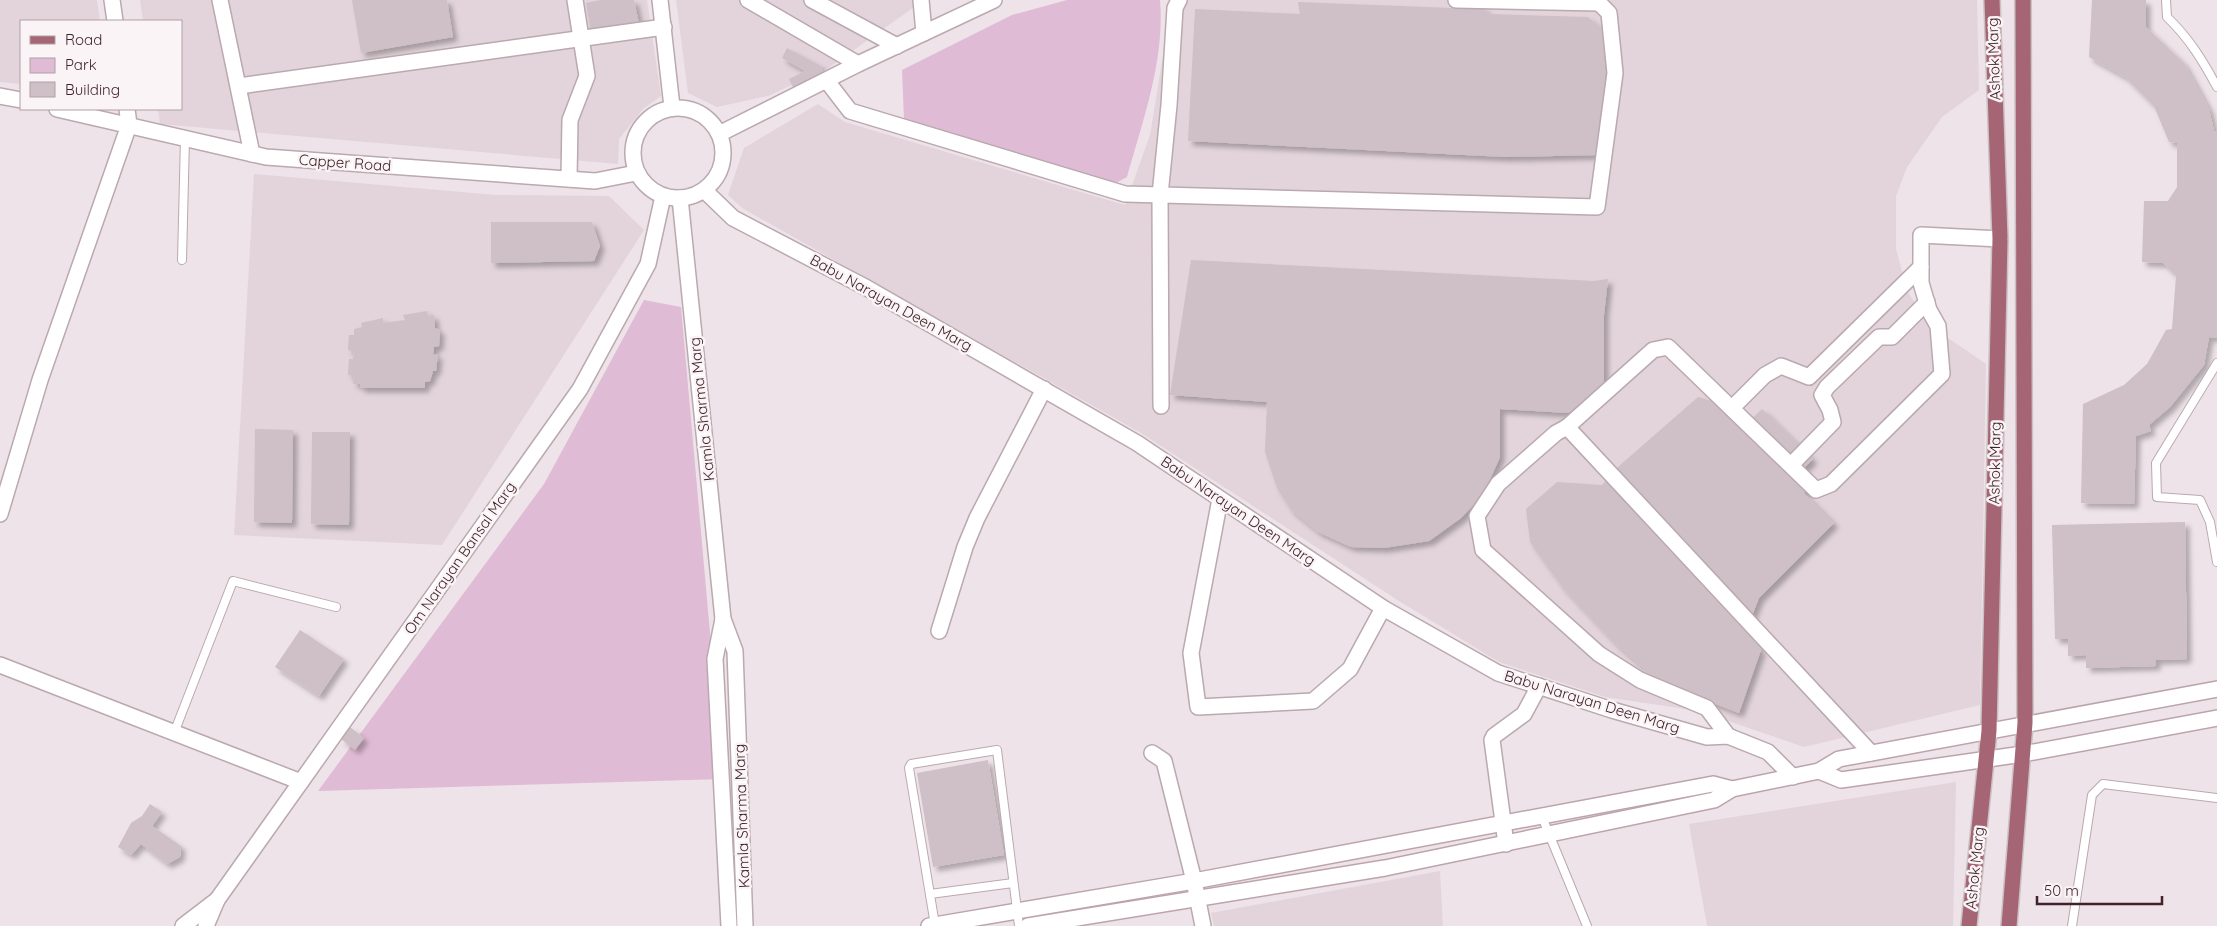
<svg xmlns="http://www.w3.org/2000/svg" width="2217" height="926" viewBox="0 0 2217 926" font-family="Quicksand,sans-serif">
	<defs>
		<filter id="shadow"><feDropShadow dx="4.5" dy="4.5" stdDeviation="2.5" flood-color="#0004"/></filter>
	</defs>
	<rect width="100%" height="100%" fill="#eee3e8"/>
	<g fill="#e2d4da">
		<path d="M0,0H97L100,21H21V84L0,82Z"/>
		<path d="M140,0H647L661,96L643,109L619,139L618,164L160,124L158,109H181V21H143Z"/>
		<path d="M676,0H924L830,67L768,96L717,107L688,93Z"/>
		<path d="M1172,0H1977L1979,90L1942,117L1907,167L1896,196V249L1907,291L1932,327L1986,364L1980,705L1804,747L1699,711L1605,697L1499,662L1399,601L1141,433L742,208L728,195L744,148L818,104L845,122L1125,205L1150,135Z"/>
		<path d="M254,174L496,195L609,196L644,230L442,545L234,535Z"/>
		<path d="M1956,782L1953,926H1707L1689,824Z"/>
		<path d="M1440,871L1443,926H1214L1211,913Z"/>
	</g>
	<g fill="#e0bbd5">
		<path d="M1067,0H1160C1165,60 1143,120 1127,177L1116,183L904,119L902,70L1012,15Z"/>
		<path d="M644,300L681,307L723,779L318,791L544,484Z"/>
	</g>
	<g fill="#cfbfc6" filter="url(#shadow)">
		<path d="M352,0H447L453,37L361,53Z"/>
		<path d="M600,0H634L640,28L591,34L586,3Z"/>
		<path d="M2092,0H2146V27L2184,63L2209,109L2214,131H2217V338L2209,337L2204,365L2170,407L2149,425L2151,431L2136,436L2134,504L2081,503L2083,404L2124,385L2147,364L2166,330L2172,329L2176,276L2163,263L2142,262L2144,201H2168L2177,187V143L2169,142L2154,106L2125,77L2089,57Z"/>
		<path d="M1298,2L1452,8L1482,7L1489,14L1588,17L1606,32L1607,60L1598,155L1505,157L1188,141L1195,9L1300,14Z"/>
		<path d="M787,48L823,67V74L794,89L789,79L805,71L782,58Z"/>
		<path d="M491,222H592L600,246L594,261L491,263Z"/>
		<path d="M1191,260L1593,281L1608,279L1604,315V384L1584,405L1568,413L1500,409V457L1483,495L1461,518L1429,541L1384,548L1351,547L1318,532L1291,510L1277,488L1265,452L1267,402L1170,395Z"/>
		<path d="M427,311L428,316L434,315L435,328L440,330L439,346L434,347L433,355L438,354L436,371H433L430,381L425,382V388H360V384H353L354,375H348L349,359H353L354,351L348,350L349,335H354V329L362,327L361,323L383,318V323L405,320L403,315Z"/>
		<path d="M1698,397L1712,401L1742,428L1762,409L1813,459L1795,477L1806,489L1804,493L1834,523L1759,598L1746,631L1761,650L1739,713L1660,683L1615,643L1563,588L1530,542L1526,509L1557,482L1602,485L1619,466Z"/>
		<path d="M255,429L293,430L292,523L254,522Z"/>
		<path d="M312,432H350L349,525L311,524Z"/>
		<path d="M2185,522L2187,659L2156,660V666L2086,668V655L2068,656V639H2055L2052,525Z"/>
		<path d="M300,630L344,659L319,696L275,667Z"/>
		<path d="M350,727L364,738L355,750L341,739Z"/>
		<path d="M988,760L1004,855L933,867L917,773Z"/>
		<path d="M150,804L162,812L152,826L181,846L180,857L167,864L141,844L131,855L118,847L131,823L142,816Z"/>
	</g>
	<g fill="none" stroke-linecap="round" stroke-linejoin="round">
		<g stroke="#baa9af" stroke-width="10">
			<g id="lane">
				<path d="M2166,0L2167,17C2189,38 2203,61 2217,87"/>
				<path d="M182,260L185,138"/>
				<path d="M2217,363L2156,463L2157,497L2200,500L2210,522L2217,562"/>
				<path d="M174,733L233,581L336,607"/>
				<path d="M1542,817L1587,926"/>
				<path d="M930,894L1013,883"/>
				<path d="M935,925L909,768L911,764L997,750L1019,926"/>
				<path d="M2072,926L2092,795L2103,784L2217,798"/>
			</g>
		</g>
		<g stroke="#baa9af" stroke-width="18">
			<g id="street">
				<path d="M112,0L115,21"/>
				<path d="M220,0L252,154"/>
				<path d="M660,0L672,107"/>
				<path d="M748,0L858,64"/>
				<path d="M812,0L897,46"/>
				<path d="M921,0L924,33"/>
				<path d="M1456,0L1599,3"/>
				<path d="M827,81L850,111L1125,194L1597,207L1615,73L1609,13L1596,0"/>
				<path d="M239,86L664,27"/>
				<path d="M0,96L21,100"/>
				<circle cx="678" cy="153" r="45"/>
				<path d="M57,109L266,157L595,181L636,173"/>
				<path d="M719,134L858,64L994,0"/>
				<path d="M569,179L570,120L587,76L575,0"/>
				<path d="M704,190L733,218L867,288L1137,443L1383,608L1498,673L1612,710L1707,737L1728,736L1768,752L1793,777"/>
				<path d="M680,198L723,619L735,651L745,926"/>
				<path d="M1161,406L1160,195L1169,105L1175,8L1179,0"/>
				<path d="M1732,408L1765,375L1781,366L1809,377L1921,267"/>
				<path d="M1567,427L1556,433L1498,484L1477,516L1483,550L1599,654L1640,680L1707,708L1728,736"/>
				<path d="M1791,465L1833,422L1830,410L1822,395L1827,387L1879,337H1892L1927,302"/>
				<path d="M1220,499L1191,653L1198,707L1313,701L1350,669L1383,608"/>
				<path d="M0,514L40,380L129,125L127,109"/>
				<path d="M723,619L715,659L729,926"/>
				<path d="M939,631L965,547L977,518L1044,389"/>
				<path d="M0,665L301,782"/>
				<path d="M1152,753L1164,761L1194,881L1203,926"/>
				<path d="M1871,753L1567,427L1653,350L1668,347L1816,490L1831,484L1942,374L1938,326L1929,310L1921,283V235L2000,239"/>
				<path d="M1506,844L1492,740L1494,736L1524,714L1539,686"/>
				<path d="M183,926L217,900"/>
				<path d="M206,926L217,900L580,389L648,264L663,196"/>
			</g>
		</g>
		<g stroke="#bda4ac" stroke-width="18">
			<g id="secondary">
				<path d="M1819,771L1841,780L2023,754L2217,718"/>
				<path d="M929,926L1194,881L1713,784L1732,789"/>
				<path d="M1028,926L1385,868L1714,800L1732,789L1819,771L1839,759L2217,689"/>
			</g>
		</g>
		<g stroke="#cac1c3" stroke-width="18">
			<g id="primary">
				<path d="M1969,926L1989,731L2000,239L1992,0"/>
				<path d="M2009,926L2025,723L2023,0"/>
			</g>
		</g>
		<use href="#lane" stroke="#fff" stroke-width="8"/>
		<use href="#street" stroke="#fff" stroke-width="15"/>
		<use href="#secondary" stroke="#fff" stroke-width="15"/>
		<use href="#primary" stroke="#a56575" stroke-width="15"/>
	</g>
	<g text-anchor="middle" stroke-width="5" stroke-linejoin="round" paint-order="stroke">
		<g font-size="15" fill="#402229" stroke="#faf4f7">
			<text transform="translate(1994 59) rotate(-92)" y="5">Ashok Marg</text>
			<text transform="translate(345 163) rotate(4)" y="5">Capper Road</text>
			<text transform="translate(891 303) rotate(29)" y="5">Babu Narayan Deen Marg</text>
			<text transform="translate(702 409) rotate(-96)" y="5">Kamla Sharma Marg</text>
			<text transform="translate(1995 463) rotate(-89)" y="5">Ashok Marg</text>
			<text transform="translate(1238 511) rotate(34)" y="5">Babu Narayan Deen Marg</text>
			<text transform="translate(460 558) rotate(-55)" y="5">Om Narayan Bansal Marg</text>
			<text transform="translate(1592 702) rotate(17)" y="5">Babu Narayan Deen Marg</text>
			<text transform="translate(742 816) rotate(-92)" y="5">Kamla Sharma Marg</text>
			<text transform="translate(1975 868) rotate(-84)" y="5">Ashok Marg</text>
		</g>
	</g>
	<rect x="20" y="20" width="162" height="90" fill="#faf4f7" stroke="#b0a0a5"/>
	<rect x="30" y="36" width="25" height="8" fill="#a56575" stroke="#b0a0a5"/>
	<text x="65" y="45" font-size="15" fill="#402229">Road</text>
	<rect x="30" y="58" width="25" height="15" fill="#e0bbd5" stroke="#b0a0a5"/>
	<text x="65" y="70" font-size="15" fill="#402229">Park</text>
	<rect x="30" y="82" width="25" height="15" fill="#cfbfc6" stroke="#b0a0a5"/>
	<text x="65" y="95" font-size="15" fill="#402229">Building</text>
	<path d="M2037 896v8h125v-8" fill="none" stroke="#402229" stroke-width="2.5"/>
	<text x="2044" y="896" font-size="15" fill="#402229" stroke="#faf4f7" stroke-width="4" paint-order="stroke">50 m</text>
</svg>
